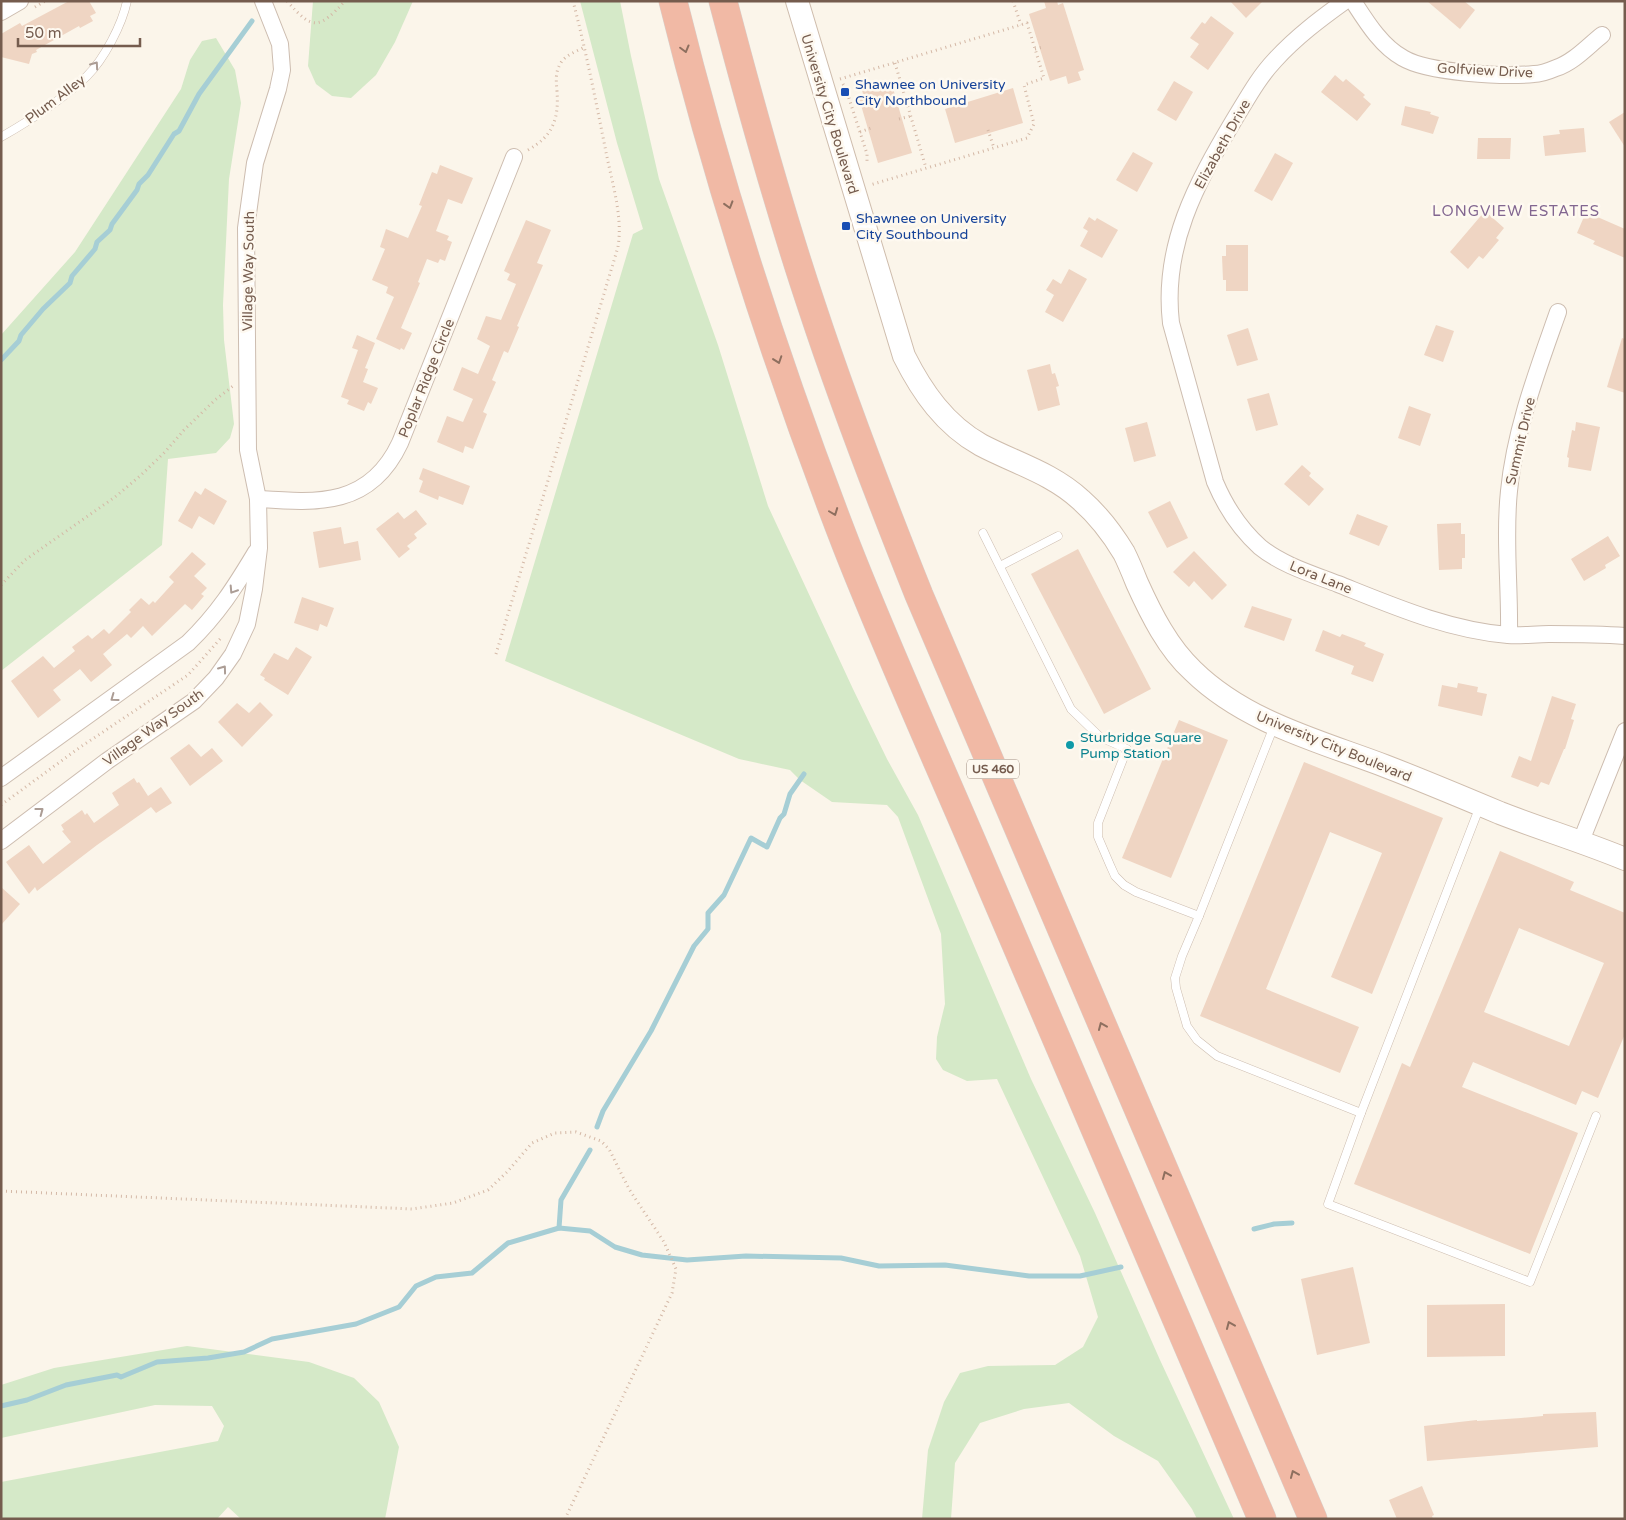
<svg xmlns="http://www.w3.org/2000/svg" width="1626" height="1520" viewBox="0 0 1626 1520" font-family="'Varela Round',sans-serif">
	<rect width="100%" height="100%" fill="#fbf5ea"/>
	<g fill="#d5e9c8">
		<path d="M313,1H413L395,42L376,75L351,98L332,96L316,84L308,66Z"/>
		<path d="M580,1H620L631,56L659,179L718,345L768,506L853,689L887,759L918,815L1031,1079L1095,1213L1160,1360L1234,1519H1197L1192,1509L1158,1461L1114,1436L1069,1403L1024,1409L980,1423L955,1463L951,1519H922L928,1450L944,1402L960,1373L988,1366L1055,1365L1083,1347L1098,1317L1080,1256L997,1079L967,1081L943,1070L936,1059L937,1037L945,1004L941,934L898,817L887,805L832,802L800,780L790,770L739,759L505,661L633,234L643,229L617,143Z"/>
		<path d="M216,38L235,70L241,103L229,179L223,305L224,340L234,424L230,438L216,453L168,459L162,545L1,671V335L75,252L181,89L190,60L202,41Z"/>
		<path d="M187,1346L309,1362L354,1378L379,1402L399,1447L385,1519H241L228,1507L217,1519H1V1482L218,1441L224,1426L212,1406L155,1405L1,1438V1385L54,1368Z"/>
	</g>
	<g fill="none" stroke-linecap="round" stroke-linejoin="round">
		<g stroke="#a6ced5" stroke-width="5">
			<path d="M1,360L19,341L21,335L43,309L70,283L72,276L95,249L97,242L110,230L112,224L137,190L139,184L148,175L174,134L179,131L199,94L252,21"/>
			<path d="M597,1127L603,1111L651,1031L694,946L708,929V913L724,895L751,838L767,847L780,818L784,814L790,794L804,774"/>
			<path d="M559,1228L561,1200L590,1150"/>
			<path d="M1254,1229L1274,1224L1292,1223"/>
			<path d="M1,1406L27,1400L66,1385L117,1375L121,1377L157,1362L208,1358L244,1352L272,1339L356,1324L399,1307L416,1286L436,1277L472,1273L508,1243L559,1228L590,1231L615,1247L642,1255L687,1260L746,1256L841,1258L879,1266L945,1265L1029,1276H1080L1121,1267"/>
		</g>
	</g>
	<g fill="#efd5c3" fill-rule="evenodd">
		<path d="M69,1H89L96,13L90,16L93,21L80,28L79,26L36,50L37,52L32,54L29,64L1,57V34L20,23L22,26Z"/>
		<path d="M1044,1H1057L1058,5L1063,3L1084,70L1078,72L1081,80L1068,84L1066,76L1050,81L1029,14L1046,8Z"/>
		<path d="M1230,1H1263L1246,18Z"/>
		<path d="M1427,1H1464L1475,10L1460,29Z"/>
		<path d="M1211,16L1234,33L1208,70L1190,57L1199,44L1190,38L1202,22L1205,24Z"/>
		<path d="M1335,75L1343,82L1346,79L1365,95L1363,97L1371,104L1357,121L1321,92Z"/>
		<path d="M1174,81L1193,92L1176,121L1157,110Z"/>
		<path d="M873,83L875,90L892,85L912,153L878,163L858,95L863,94L861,86Z"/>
		<path d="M1013,88L1023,123L955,143L945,109Z"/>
		<path d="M1405,106L1431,112L1430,114L1439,117L1433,134L1401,125Z"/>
		<path d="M1625,112V147L1609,122Z"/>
		<path d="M1584,128L1586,152L1545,156L1543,136L1560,134L1559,130Z"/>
		<path d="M1478,138H1511L1510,159H1477Z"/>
		<path d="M1133,152L1153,163L1137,192L1116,180Z"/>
		<path d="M1275,153L1293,163L1272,201L1254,191Z"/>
		<path d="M440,165L473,178L462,204L448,199L436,231L449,236L447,240L452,242L445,261L440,259L438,263L427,259L418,282L420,283L401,328L412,333L404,350L401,348L400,350L376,339L394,297L386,293L388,287L372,280L385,249L380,247L386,229L408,238L422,206L419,205L432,172L437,174Z"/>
		<path d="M1485,211L1504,228L1496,238L1499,240L1483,259L1479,256L1468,269L1450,252Z"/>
		<path d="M1586,212L1625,229V258L1593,244L1595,241L1577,233Z"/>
		<path d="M1089,217L1095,221L1097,218L1118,230L1102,258L1080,246L1088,231L1083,228Z"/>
		<path d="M526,220L551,230L537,263L543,265L517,326L519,327L508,353L504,351L492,380L496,382L483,412L487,414L473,449L465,446L463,453L437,442L447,416L463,422L473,399L453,390L462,367L478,374L490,346L477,339L486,316L501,320L516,284L507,280L510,274L504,271Z"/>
		<path d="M1226,245H1248V291H1226V280H1223L1222,256H1226Z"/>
		<path d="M1069,269L1087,279L1063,322L1045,312L1054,295L1046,290L1053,279L1061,284Z"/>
		<path d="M1436,325L1454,331L1443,362L1424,355Z"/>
		<path d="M1248,328L1258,360L1237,366L1227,335Z"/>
		<path d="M357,335L375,343L365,368L368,369L363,382L378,388L371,404L368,402L364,411L347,404L349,400L341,397L358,350L352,348Z"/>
		<path d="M1622,338L1625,339V393L1607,387Z"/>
		<path d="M1050,364L1052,374L1055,373L1059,386L1056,387L1060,405L1038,411L1027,370Z"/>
		<path d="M1269,393L1278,425L1256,431L1247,399Z"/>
		<path d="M1409,406L1431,414L1420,446L1398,438Z"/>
		<path d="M1147,422L1156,456L1134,462L1125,428Z"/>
		<path d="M1576,422L1600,427L1591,471L1568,467L1569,458L1567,457L1572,430L1575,431Z"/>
		<path d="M1302,465L1311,473L1309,476L1324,489L1309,506L1284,484Z"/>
		<path d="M423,468L470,486L463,505L439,496L438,500L419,492L423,481L419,479Z"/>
		<path d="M205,488L227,501L214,525L199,516L192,529L178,521L195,491L201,495Z"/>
		<path d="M1170,501L1188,538L1167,548L1148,512Z"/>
		<path d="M416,510L427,524L414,534L417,538L407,546L410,549L399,558L376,529L398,512L404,519Z"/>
		<path d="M1357,514L1388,526L1379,546L1349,534Z"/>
		<path d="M1461,523V534H1465V558H1462V569L1439,570L1437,524Z"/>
		<path d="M341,527L344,544L358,541L361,560L319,568L313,532Z"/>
		<path d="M1608,536L1620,556L1605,565L1606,568L1584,581L1571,559Z"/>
		<path d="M1078,549L1151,689L1104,714L1031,574Z"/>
		<path d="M1194,551L1227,585L1212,600L1194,581L1189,587L1173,572Z"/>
		<path d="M192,552L206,564L194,576L207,588L201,594L204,596L192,610L185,604L152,636L143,626L131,638L127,634L103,654L112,665L91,682L80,669L53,690L61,700L38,718L11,681L43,656L54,668L75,651L72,647L88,635L92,639L104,629L109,634L131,612L129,610L141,598L149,605L153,601L155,603L174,582L169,577Z"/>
		<path d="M302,597L334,608L327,627L320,624L318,631L294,623Z"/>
		<path d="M1252,606L1292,619L1284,641L1244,627Z"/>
		<path d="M1323,630L1340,637L1342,634L1366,643L1364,646L1384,654L1373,682L1351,674L1354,666L1315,651Z"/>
		<path d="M296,647L312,657L288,695L264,680L265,678L260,675L274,653L288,660Z"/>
		<path d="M1458,683L1478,687L1477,692L1487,694L1482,716L1438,706L1442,685L1457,688Z"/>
		<path d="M1552,696L1576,704L1571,719L1574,720L1565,749H1564L1549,785L1541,782L1538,787L1511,777L1519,756L1531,761Z"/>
		<path d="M260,702L273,715L242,747L218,722L237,703L249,713Z"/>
		<path d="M1179,720L1228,740L1171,878L1122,858Z"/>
		<path d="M189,744L201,757L212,748L223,761L190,786L170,758Z"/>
		<path d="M1304,762L1443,818L1372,994L1331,977L1382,853L1330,832L1266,989L1359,1027L1340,1073L1200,1016Z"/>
		<path d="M134,778L137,783L139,782L148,796L161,787L172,803L156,813L151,807L97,845L37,891L35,887L29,894L6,862L29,845L43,864L71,842L62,831L64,830L61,825L82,810L85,815L87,813L94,823L119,805L112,793Z"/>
		<path d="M1500,851L1574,882L1570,890L1625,913V1034L1598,1098L1582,1091L1576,1105L1473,1062L1462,1087L1578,1133L1530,1254L1354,1184L1402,1063L1410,1067ZM1519,928L1604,963L1569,1046L1484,1012Z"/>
		<path d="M1,887L20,904L1,925Z"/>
		<path d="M1353,1267L1370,1343L1317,1355L1301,1279Z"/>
		<path d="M1505,1304V1356L1427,1357V1305Z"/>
		<path d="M1596,1412L1598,1447L1427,1461L1424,1426L1477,1420V1421L1521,1418L1543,1416V1414Z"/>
		<path d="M1422,1486L1434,1515L1432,1516L1433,1519H1397L1389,1500Z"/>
	</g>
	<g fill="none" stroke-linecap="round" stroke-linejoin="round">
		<g stroke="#cdbdb0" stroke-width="9">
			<g id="service">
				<path d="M1,137C31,120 62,100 87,76C104,59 122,25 127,1"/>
				<path d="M983,533L1071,709L1100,737L1127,749L1098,823V837L1110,865L1115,876L1124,885L1136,892L1199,916"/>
				<path d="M1000,566L1058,536"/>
				<path d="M1274,726L1199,916L1182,956L1175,978L1176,988L1187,1026L1197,1040L1217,1056L1361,1113"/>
				<path d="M1480,806L1361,1113L1328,1204L1530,1282L1596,1116"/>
			</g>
		</g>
		<g stroke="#cdbdb0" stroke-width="18">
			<g id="minor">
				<path d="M1345,1C1320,19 1296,37 1275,60C1258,78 1247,99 1234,120C1196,184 1162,246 1171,323L1215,482C1226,508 1239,528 1260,547C1282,565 1312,574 1338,584C1393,606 1448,630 1508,635C1521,636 1535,634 1549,634C1574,634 1599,634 1625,636"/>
				<path d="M1353,1C1366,21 1381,46 1403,58C1428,73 1504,77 1534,74C1542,74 1549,71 1556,68C1574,62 1588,46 1602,35"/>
				<path d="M1,12L20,1"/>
				<path d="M258,499C318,503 370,507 400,443L514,157"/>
				<path d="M1509,635C1510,587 1504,538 1509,491C1515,429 1538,369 1558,312"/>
				<path d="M1,778L188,643C218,614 235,587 256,552"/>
				<path d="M1,841L107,761L194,701L216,678L233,654L247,624L254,589L259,548L258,499L248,450L246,228L255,163L278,89L282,70L280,44L263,1"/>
				<path d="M1581,841L1625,731"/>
			</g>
		</g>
		<g stroke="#cfbdad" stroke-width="24">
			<path id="secondary" d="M797,1L904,356C922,392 945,425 981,445C1015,463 1052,473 1081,500C1098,515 1112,533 1124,553C1129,563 1133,573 1137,583C1151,614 1168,648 1193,671C1245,722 1319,741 1385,766C1424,781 1462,797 1500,813C1541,829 1584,842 1625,859"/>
		</g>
		<g stroke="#d8d1cd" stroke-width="29">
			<g id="motorway">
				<path d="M673,1C719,187 778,369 847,547C891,659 941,768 988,879C1079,1092 1169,1306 1262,1519"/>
				<path d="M723,1C750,104 778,206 812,307C844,404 881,500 919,595L1313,1519"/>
			</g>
		</g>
		<g stroke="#d4b8a6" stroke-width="3" stroke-dasharray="1 4" stroke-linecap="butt">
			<path d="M287,1C313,31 319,29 345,1"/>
			<path d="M1013,1L1021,25"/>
			<path d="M35,7L45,1"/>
			<path d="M1035,49L1043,47"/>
			<path d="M895,63L926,168"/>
			<path d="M840,79L1027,23L1044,78L1024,85L1034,124L1027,138L870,185"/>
			<path d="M843,84L846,89L867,154V164"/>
			<path d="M899,119L911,116"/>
			<path d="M988,130L994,148"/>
			<path d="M860,132L871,128"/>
			<path d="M528,150C553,136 559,119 557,91C556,80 555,71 562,61C568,54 577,51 585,47"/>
			<path d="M1,585L25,560L115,497L140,476L165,452L184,430L215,400L233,386"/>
			<path d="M496,654L618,247C623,216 612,183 606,152C596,102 586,51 573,1"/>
			<path d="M1,805L79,748L188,675L221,638"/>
			<path d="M1,1191L412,1209L453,1203L488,1190L507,1172L532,1143L555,1133L576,1132L601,1141L609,1149L629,1189L664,1242L676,1269L672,1293L565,1519"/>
		</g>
		<use href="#service" stroke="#fff" stroke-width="8"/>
		<use href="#minor" stroke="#fff" stroke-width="16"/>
		<use href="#secondary" stroke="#fff" stroke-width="22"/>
		<use href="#motorway" stroke="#f1b9a5" stroke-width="28"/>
	</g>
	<defs><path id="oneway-chevron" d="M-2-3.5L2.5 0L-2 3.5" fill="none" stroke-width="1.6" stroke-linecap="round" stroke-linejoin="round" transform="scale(1.25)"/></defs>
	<g stroke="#8e6f5f">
		<use href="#oneway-chevron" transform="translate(685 49) rotate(75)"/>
		<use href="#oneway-chevron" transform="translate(729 205) rotate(73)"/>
		<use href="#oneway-chevron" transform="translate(778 360) rotate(71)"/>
		<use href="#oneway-chevron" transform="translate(834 512) rotate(69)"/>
		<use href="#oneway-chevron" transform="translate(1102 1026) rotate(-113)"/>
		<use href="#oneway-chevron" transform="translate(1166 1175) rotate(-113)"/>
		<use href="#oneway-chevron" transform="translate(1230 1325) rotate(-113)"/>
		<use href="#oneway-chevron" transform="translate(1294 1474) rotate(-113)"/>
	</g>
	<g stroke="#ac9d95">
		<use href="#oneway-chevron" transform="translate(95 65) rotate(-55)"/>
		<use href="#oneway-chevron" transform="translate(233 590) rotate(123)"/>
		<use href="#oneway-chevron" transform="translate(223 669) rotate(-54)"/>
		<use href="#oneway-chevron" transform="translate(114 698) rotate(144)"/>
		<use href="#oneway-chevron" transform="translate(40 811) rotate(-37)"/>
	</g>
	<g fill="#1a4fb4" stroke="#fef9f0" stroke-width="2">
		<rect x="840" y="87" width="10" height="10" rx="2.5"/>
		<rect x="841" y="221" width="10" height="10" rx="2.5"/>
	</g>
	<circle fill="#0f9aa8" stroke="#fef9f0" stroke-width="2" cx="1070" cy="745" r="5"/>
	<g text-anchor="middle" stroke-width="5" stroke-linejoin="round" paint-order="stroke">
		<rect fill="#fef9f0" stroke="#9e8b7f" stroke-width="1" x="967" y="759.5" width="52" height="19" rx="4"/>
		<g font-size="12" font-weight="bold" fill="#755c4e">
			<text x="993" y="773">US 460</text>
		</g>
		<g font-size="14" fill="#755c4e" stroke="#fef9f0">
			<text transform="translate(1485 70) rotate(3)" y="5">Golfview Drive</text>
			<text transform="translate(55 99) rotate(-37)" y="5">Plum Alley</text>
			<text transform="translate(830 114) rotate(73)" y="5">University City Boulevard</text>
			<text transform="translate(1222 144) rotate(-61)" y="5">Elizabeth Drive</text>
			<text transform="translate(248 271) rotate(-89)" y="5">Village Way South</text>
			<text transform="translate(426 378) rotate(-68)" y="5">Poplar Ridge Circle</text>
			<text transform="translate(1520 441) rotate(-77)" y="5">Summit Drive</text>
			<text transform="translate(1321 577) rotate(22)" y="5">Lora Lane</text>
			<text transform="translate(153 727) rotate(-36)" y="5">Village Way South</text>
			<text transform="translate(1334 746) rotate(22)" y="5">University City Boulevard</text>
		</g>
		<g font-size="14" fill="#164399" stroke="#fef9f0" text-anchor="start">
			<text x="855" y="89">Shawnee on University<tspan x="855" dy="16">City Northbound</tspan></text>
			<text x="856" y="223">Shawnee on University<tspan x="856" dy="16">City Southbound</tspan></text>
		</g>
		<g font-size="14" fill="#0d838f" stroke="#fef9f0" text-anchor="start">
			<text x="1080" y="742">Sturbridge Square<tspan x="1080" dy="16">Pump Station</tspan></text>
		</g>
		<g font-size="15" letter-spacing="1" fill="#826690" stroke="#fef9f0">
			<text x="1516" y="216">LONGVIEW ESTATES</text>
		</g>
	</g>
	<rect width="1626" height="1520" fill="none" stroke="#755c4e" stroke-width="5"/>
	<path d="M18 38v8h122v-8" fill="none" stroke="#755c4e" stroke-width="2.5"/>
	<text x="25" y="38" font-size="15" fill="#755c4e" stroke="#fef9f0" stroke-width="4" paint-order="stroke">50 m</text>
</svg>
